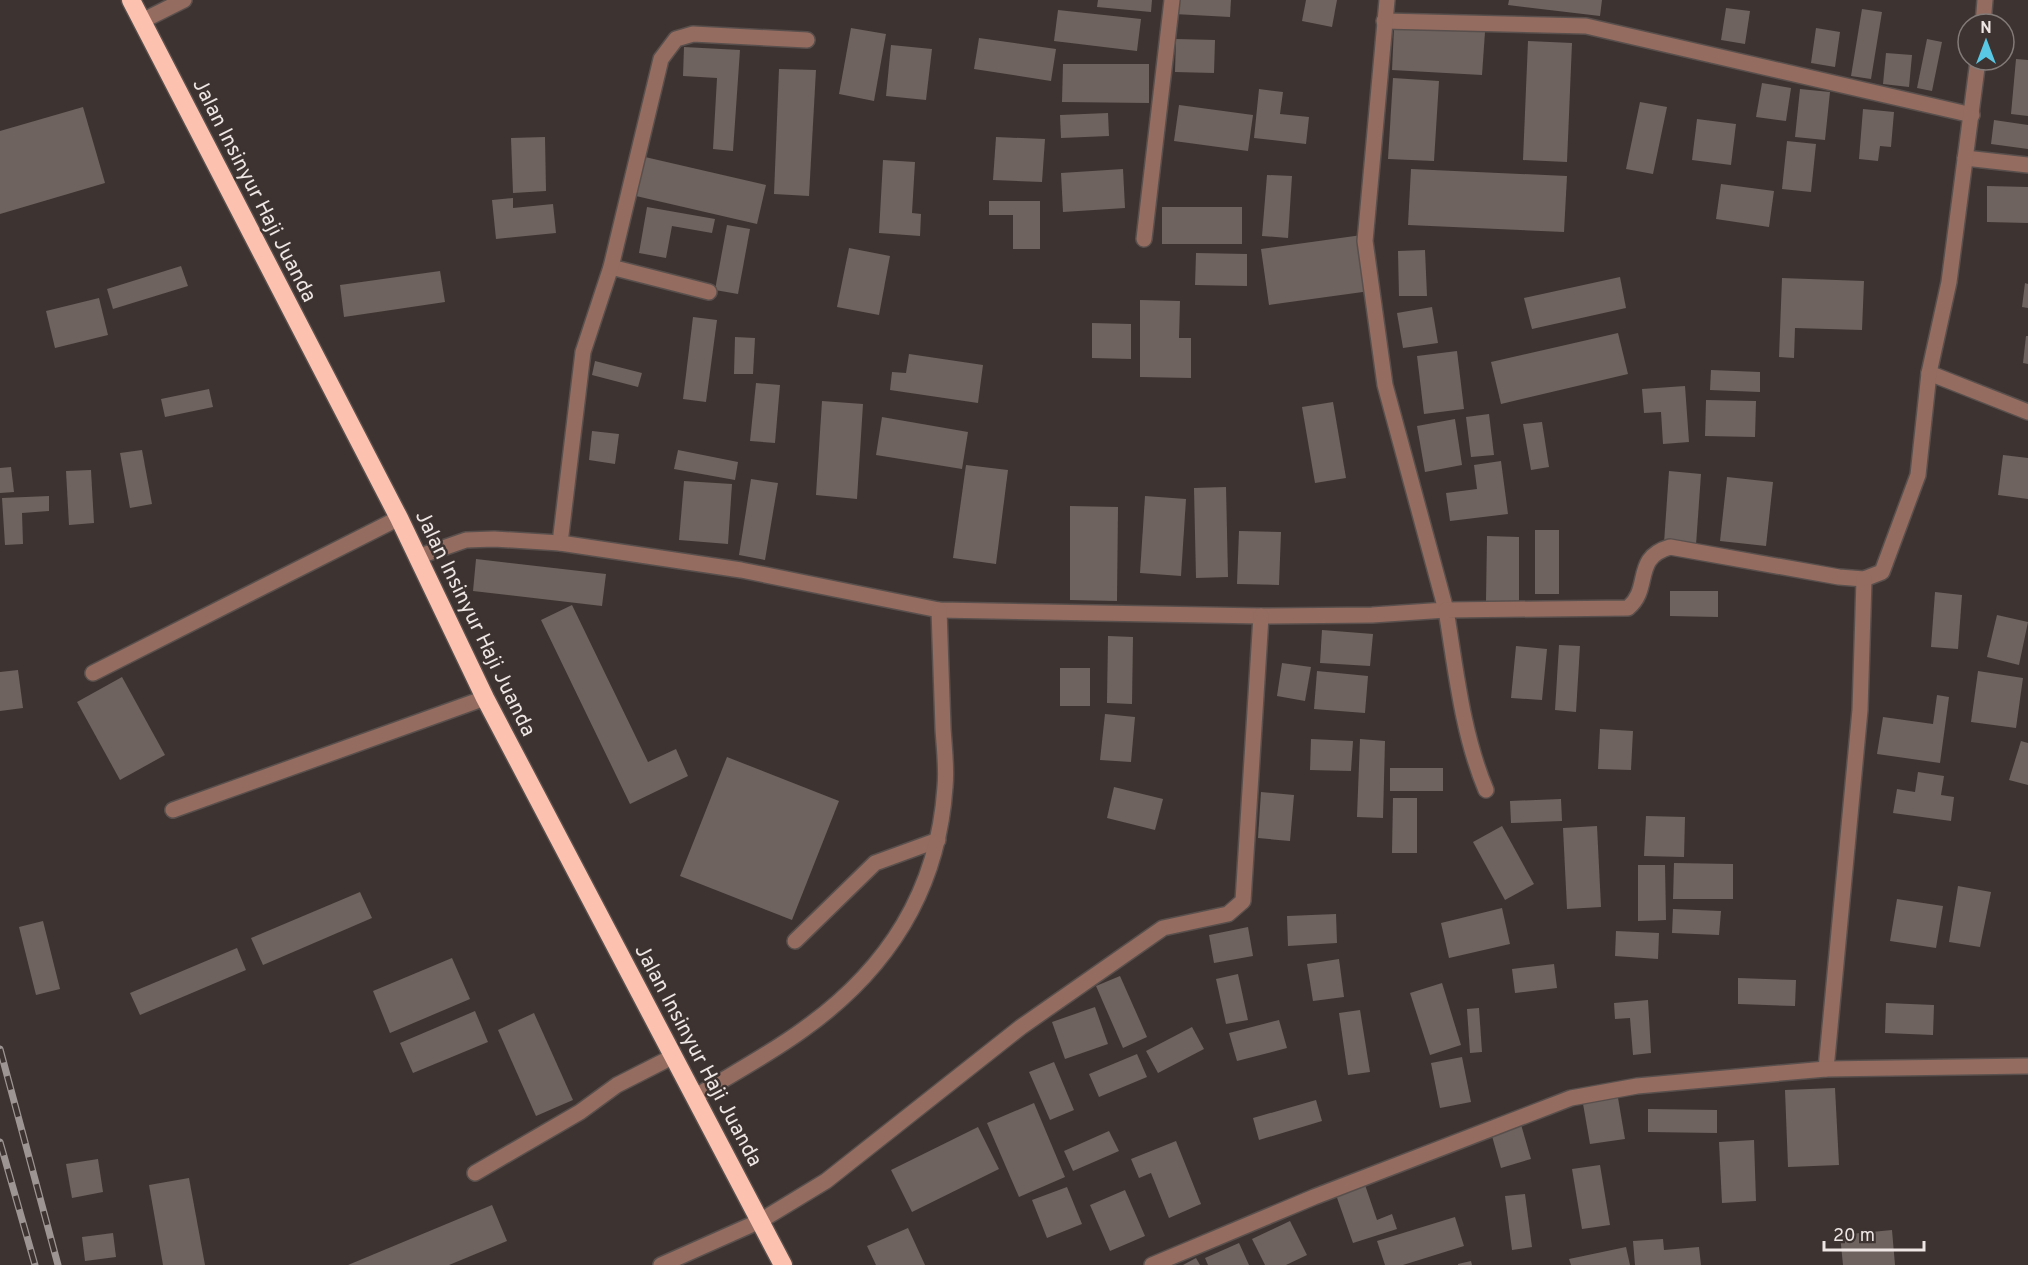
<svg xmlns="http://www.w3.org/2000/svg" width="2028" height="1265" viewBox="0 0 2028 1265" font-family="Overpass,sans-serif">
	<rect width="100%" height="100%" fill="#3d3330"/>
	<g fill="#6e635f">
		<path d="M1098,0H1152L1151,12L1097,7Z"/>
		<path d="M1174,0H1231L1230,17L1174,14Z"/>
		<path d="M1306,0H1337L1332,27L1302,21Z"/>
		<path d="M1509,0H1602L1600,16L1508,5Z"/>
		<path d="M1726,8L1750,11L1745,44L1721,40Z"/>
		<path d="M1862,9L1882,12L1871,79L1851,76Z"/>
		<path d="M1058,10L1141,19L1137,51L1054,41Z"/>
		<path d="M851,28L886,34L874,101L839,94Z"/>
		<path d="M1394,28L1485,32L1482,75L1392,70Z"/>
		<path d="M1816,28L1840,32L1835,67L1811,63Z"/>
		<path d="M979,38L1056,49L1051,81L974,69Z"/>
		<path d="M1176,39L1215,40L1214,73L1175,72Z"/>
		<path d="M1927,39L1942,42L1932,91L1917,88Z"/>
		<path d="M1528,41L1572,43L1567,162L1523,160Z"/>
		<path d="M891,45L932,49L926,100L886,96Z"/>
		<path d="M684,47L740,50L733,151L713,149L717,78L683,76Z"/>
		<path d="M1886,53L1912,55L1909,87L1883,84Z"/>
		<path d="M2016,59L2028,60V116L2011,114Z"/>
		<path d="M1063,64H1149V103L1062,102Z"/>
		<path d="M779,69L816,70L809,196L774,194Z"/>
		<path d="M1393,78L1439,81L1434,161L1388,159Z"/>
		<path d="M1762,83L1791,88L1786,121L1756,117Z"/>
		<path d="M1259,89L1283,92L1280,114L1309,117L1306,144L1254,138Z"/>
		<path d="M1800,89L1830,92L1825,140L1795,137Z"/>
		<path d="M1640,102L1667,107L1653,174L1626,169Z"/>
		<path d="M1179,105L1253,115L1248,151L1174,141Z"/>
		<path d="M83,107L105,183L0,214V131Z"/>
		<path d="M1863,109L1894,112L1891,147L1880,146L1878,161L1859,159Z"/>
		<path d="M1108,113L1109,136L1061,138L1060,115Z"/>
		<path d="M1697,119L1736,124L1731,165L1692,160Z"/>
		<path d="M1994,120L2028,125V149L1991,144Z"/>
		<path d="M545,137L546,191L513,193L511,138Z"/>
		<path d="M996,137L1045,139L1042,182L993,180Z"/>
		<path d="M1787,141L1816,144L1811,192L1782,189Z"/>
		<path d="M645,157L766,185L757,224L636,196Z"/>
		<path d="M883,160L915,162L912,213L921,214L920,236L879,233Z"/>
		<path d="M1123,169L1125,208L1063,212L1061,173Z"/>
		<path d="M1411,169L1567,176L1564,232L1408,225Z"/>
		<path d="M1267,175L1292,176L1288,238L1262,236Z"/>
		<path d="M1721,184L1774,191L1769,227L1716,219Z"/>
		<path d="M1987,186L2028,187V223L1987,222Z"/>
		<path d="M513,198V208L553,204L556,233L496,239L492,200Z"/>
		<path d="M989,201H1040V249H1013V215H989Z"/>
		<path d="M647,207L715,219L712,233L672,226L666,258L639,253Z"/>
		<rect x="1162" y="207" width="80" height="37"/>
		<path d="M727,225L750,229L738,294L715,290Z"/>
		<path d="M1362,235L1370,291L1269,305L1261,249Z"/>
		<path d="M849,248L890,256L879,315L837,307Z"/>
		<path d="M1425,250L1427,296H1399L1398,251Z"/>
		<path d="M1196,253L1247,254V286L1195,285Z"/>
		<path d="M181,266L188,286L113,309L107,289Z"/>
		<path d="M440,271L445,302L344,317L340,285Z"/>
		<path d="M1620,277L1626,308L1532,329L1524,298Z"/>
		<path d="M1782,278L1864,281L1862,330L1795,328L1794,358L1779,357Z"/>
		<path d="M2025,283L2028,284V308L2022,307Z"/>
		<path d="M99,298L108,335L55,348L46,311Z"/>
		<path d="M1140,300L1180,301L1179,338H1191V378L1140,377Z"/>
		<path d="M1432,307L1438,343L1403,348L1397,313Z"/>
		<path d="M693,317L717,320L706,402L683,399Z"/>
		<path d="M1092,323L1131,324V359L1092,358Z"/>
		<path d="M1618,333L1628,374L1501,404L1491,362Z"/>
		<path d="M2026,336H2028V364L2023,363Z"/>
		<path d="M735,337L755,338L753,374H734Z"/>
		<path d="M1457,351L1464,409L1424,414L1417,356Z"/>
		<path d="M909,354L983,365L978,403L890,390L892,372L906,373Z"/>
		<path d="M595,361L642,373L638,387L592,375Z"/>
		<path d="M1711,370L1760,372V392L1710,390Z"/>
		<path d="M756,383L780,385L775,443L750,441Z"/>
		<path d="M1685,386L1689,442L1663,444L1661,412L1644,413L1642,389Z"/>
		<path d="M209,389L213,407L165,417L161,399Z"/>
		<path d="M1706,400L1756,401L1755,437L1705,436Z"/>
		<path d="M822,401L863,404L857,499L816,495Z"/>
		<path d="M1333,402L1346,478L1315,483L1302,407Z"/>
		<path d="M1489,414L1494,455L1471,457L1466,417Z"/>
		<path d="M882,417L968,432L962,469L876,455Z"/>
		<path d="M1455,419L1462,465L1425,472L1417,426Z"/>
		<path d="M1542,422L1549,467L1531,470L1523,424Z"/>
		<path d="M592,431L619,434L615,464L589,460Z"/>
		<path d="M142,450L152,504L130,508L120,453Z"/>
		<path d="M678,450L738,462L735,480L674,469Z"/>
		<path d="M2003,455L2028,458V499L1998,495Z"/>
		<path d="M1501,461L1508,514L1450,521L1446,493L1477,489L1474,465Z"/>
		<path d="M966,465L1008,470L996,564L953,558Z"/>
		<path d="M11,467L14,492L0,493V468Z"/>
		<path d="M91,470L94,523L69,525L66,471Z"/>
		<path d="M1669,471L1701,474L1696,545L1664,543Z"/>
		<path d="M1727,477L1773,482L1766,546L1720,541Z"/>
		<path d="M751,479L778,483L765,560L739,555Z"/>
		<path d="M684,481L732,484L728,544L679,540Z"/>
		<path d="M1226,487L1228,577L1196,578L1194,488Z"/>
		<path d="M49,496V511L22,513L23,544L5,545L2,498Z"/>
		<path d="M1145,496L1186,499L1181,576L1140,573Z"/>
		<path d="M1070,506L1118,507L1117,601L1070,600Z"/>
		<rect x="1535" y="530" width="24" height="64"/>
		<path d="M1239,531L1281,532L1279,585L1237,584Z"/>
		<path d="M1487,536L1519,537V602H1486Z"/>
		<path d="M476,559L606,574L602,606L473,591Z"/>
		<path d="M1670,591H1718V617L1670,616Z"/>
		<path d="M1935,592L1962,595L1958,649L1931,647Z"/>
		<path d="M572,605L648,762L676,749L688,776L630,804L541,620Z"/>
		<path d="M1997,615L2028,622L2019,665L1987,657Z"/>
		<path d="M1322,630L1373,634L1370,666L1320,663Z"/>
		<path d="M1108,636L1133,637L1132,704L1107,703Z"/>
		<path d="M1559,645L1580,646L1576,712L1555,710Z"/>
		<path d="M1516,646L1547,649L1542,700L1511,698Z"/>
		<path d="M1282,663L1311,667L1305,701L1277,696Z"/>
		<rect x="1060" y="668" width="30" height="38"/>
		<path d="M18,670L23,708L0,711V672Z"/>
		<path d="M1317,671L1368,676L1365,713L1314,709Z"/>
		<path d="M1978,671L2023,678L2016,728L1971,722Z"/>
		<path d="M122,677L165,755L120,780L77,702Z"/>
		<path d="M1937,695L1949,697L1940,763L1877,754L1883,717L1933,724Z"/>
		<path d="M1105,714L1135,717L1131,762L1100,760Z"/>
		<path d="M1600,729L1633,731L1631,770L1598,769Z"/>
		<path d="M1311,739L1353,741L1351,771L1310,770Z"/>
		<path d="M1360,739L1385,741L1383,818L1357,817Z"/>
		<path d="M2021,741L2028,743V785L2009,780Z"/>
		<path d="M727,757L839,801L792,920L680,876Z"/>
		<rect x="1390" y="768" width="53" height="23"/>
		<path d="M1918,772L1944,776L1941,795L1954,797L1951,821L1893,813L1897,789L1915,792Z"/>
		<path d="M1114,787L1163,799L1155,830L1107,818Z"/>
		<path d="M1261,792L1294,795L1290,841L1258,838Z"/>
		<path d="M1393,798H1417V853H1392Z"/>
		<path d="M1561,799L1562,821L1511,823L1510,801Z"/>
		<path d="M1646,816L1685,817L1684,857L1644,856Z"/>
		<path d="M1502,826L1534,884L1505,900L1473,842Z"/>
		<path d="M1597,826L1601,907L1567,909L1563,828Z"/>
		<path d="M1674,863L1733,864V899H1673Z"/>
		<path d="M1638,865H1665L1666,920L1638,921Z"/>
		<path d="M1958,886L1991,892L1980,947L1949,942Z"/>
		<path d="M360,892L372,918L263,965L251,938Z"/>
		<path d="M1897,899L1943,906L1936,948L1890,941Z"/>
		<path d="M1502,908L1510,944L1449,958L1441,923Z"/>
		<path d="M1673,909L1721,911L1719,935L1672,933Z"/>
		<path d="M1336,914L1337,943L1288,946L1287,916Z"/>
		<path d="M43,921L60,989L36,995L19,927Z"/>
		<path d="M1248,927L1253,956L1214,963L1209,935Z"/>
		<path d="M1616,931L1659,933L1658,959L1615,956Z"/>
		<path d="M237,948L246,970L140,1015L130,993Z"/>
		<path d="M452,958L470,999L390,1033L373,991Z"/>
		<path d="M1339,959L1344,997L1313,1001L1307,964Z"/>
		<path d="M1554,964L1557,988L1515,993L1512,969Z"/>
		<path d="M1238,974L1248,1020L1226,1024L1216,979Z"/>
		<path d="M1120,976L1147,1037L1123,1048L1096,986Z"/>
		<path d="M1738,978L1796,980L1795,1006L1738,1004Z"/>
		<path d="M1442,983L1461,1045L1430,1055L1410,993Z"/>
		<path d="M1648,1000L1651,1053L1633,1055L1630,1018L1615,1019L1614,1003Z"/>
		<path d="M1886,1003L1934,1005L1933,1035L1885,1033Z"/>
		<path d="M1095,1007L1108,1044L1065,1059L1052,1022Z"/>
		<path d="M1479,1008L1482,1052L1470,1053L1467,1009Z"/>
		<path d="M1360,1010L1370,1072L1348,1075L1339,1013Z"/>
		<path d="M475,1011L488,1042L413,1073L400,1043Z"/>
		<path d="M534,1013L573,1100L536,1116L498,1030Z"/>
		<path d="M1279,1020L1287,1048L1237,1061L1229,1033Z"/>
		<path d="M1192,1027L1204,1049L1158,1073L1146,1051Z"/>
		<path d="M1137,1054L1147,1077L1099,1097L1089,1074Z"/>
		<path d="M1462,1057L1471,1102L1440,1108L1431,1063Z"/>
		<path d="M1054,1062L1074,1110L1050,1120L1029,1072Z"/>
		<path d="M1835,1088L1839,1165L1788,1167L1785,1090Z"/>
		<path d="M1617,1092L1625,1139L1590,1144L1582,1098Z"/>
		<path d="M1316,1100L1322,1121L1259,1140L1253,1118Z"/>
		<path d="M1034,1103L1065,1177L1019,1197L987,1123Z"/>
		<path d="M1648,1109L1717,1110V1133L1648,1132Z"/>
		<path d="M1520,1121L1531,1159L1501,1168L1490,1129Z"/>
		<path d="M978,1127L999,1169L912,1212L891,1170Z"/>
		<path d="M1109,1131L1119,1151L1073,1171L1064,1151Z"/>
		<path d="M1754,1140L1756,1201L1722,1203L1719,1142Z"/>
		<path d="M1176,1141L1201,1204L1169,1218L1151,1173L1139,1178L1131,1159Z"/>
		<path d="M98,1159L103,1192L72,1198L66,1164Z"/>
		<path d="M1600,1165L1610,1225L1582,1229L1572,1169Z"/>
		<path d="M189,1178L205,1265H163L149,1185Z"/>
		<path d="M1364,1182L1377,1220L1392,1214L1397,1229L1353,1243L1335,1192Z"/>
		<path d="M1067,1187L1082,1224L1047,1238L1032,1200Z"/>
		<path d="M1125,1190L1145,1236L1110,1251L1090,1205Z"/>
		<path d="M1525,1194L1532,1247L1512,1250L1505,1196Z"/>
		<path d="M492,1205L507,1241L449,1265H348Z"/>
		<path d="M1455,1217L1464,1246L1403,1265H1385L1377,1241Z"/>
		<path d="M1290,1221L1307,1255L1286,1265H1265L1252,1239Z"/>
		<path d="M908,1228L925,1265H876L867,1246Z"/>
		<path d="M1892,1230L1895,1265H1843L1840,1235Z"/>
		<path d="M113,1233L116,1257L85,1261L82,1237Z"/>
		<path d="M1663,1239L1664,1250L1699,1247L1701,1265H1635L1633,1241Z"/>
		<path d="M1239,1243L1249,1265H1208L1205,1258Z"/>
		<path d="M1626,1247L1630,1265H1571L1569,1259Z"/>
		<path d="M1196,1258L1200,1265H1183Z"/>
		<path d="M1471,1261L1472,1265H1458V1264Z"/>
	</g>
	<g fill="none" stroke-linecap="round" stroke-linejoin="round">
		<g stroke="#59504d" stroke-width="18">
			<g id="minor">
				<path d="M142,21L184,0"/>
				<path d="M1384,21L1586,26L1972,115"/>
				<path d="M1983,24L1985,0"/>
				<path d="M1965,158L2028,165"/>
				<path d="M1144,239L1172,0"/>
				<path d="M611,267L709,292"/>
				<path d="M1929,373L2028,412"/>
				<path d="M560,543L583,352L611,267L661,59L676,39L693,34L807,40"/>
				<path d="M417,557L466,540L494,539L560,543L741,570L939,610L1261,616L1372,615L1446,610L1385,385L1365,241L1387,0"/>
				<path d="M93,673L399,518"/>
				<path d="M1486,790C1462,733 1456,670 1446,610L1628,608C1652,588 1632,558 1670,547L1839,577L1864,579L1882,572L1918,475L1929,373L1949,282L1978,60"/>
				<path d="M173,810L485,698"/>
				<path d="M795,941L875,863L938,840"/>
				<path d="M1826,1069L1860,710L1864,579"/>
				<path d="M696,1096C732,1074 770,1054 804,1029C888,969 938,891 945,787C947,768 944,747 943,728C942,689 940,649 939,610"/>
				<path d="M475,1173L580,1112L617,1085L674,1056"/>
				<path d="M661,1265L760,1221L826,1181L1021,1027L1163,928L1228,914L1243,901L1261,616"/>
				<path d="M1152,1265L1314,1197L1571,1098L1637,1086L1826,1069L2028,1066"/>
			</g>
		</g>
		<g stroke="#59504d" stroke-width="21">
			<path id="highway" d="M131,0L399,518L485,698L783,1265"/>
		</g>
		<use href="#minor" stroke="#946c60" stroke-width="15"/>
		<use href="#highway" stroke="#fcc1af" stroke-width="18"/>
		<g stroke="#9d9593" stroke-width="7">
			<g id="rail">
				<path d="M0,1049L58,1265"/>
				<path d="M0,1142L35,1265"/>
			</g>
		</g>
		<use href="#rail" stroke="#3d3330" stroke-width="4.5" stroke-dasharray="14" stroke-linecap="butt"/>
	</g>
	<g text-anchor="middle" stroke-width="5" stroke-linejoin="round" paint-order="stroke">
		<g font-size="21" fill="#ede6e4" stroke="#3d3330">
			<text transform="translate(255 190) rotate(63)" y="7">Jalan Insinyur Haji Juanda</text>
			<text transform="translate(476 623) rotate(64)" y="7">Jalan Insinyur Haji Juanda</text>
			<text transform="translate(699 1055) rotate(62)" y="7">Jalan Insinyur Haji Juanda</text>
		</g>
	</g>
	<g transform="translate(1986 42)"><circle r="28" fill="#3d3330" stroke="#837b78" stroke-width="1.5"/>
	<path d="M0-4.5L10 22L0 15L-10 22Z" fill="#59c8e5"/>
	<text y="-9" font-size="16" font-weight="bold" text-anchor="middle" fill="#ede6e4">N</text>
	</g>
	<path d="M1824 1241v9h100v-9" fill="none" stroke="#ede6e4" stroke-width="3"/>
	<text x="1833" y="1241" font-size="18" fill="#ede6e4" stroke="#3d3330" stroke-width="4.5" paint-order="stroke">20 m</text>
</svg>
